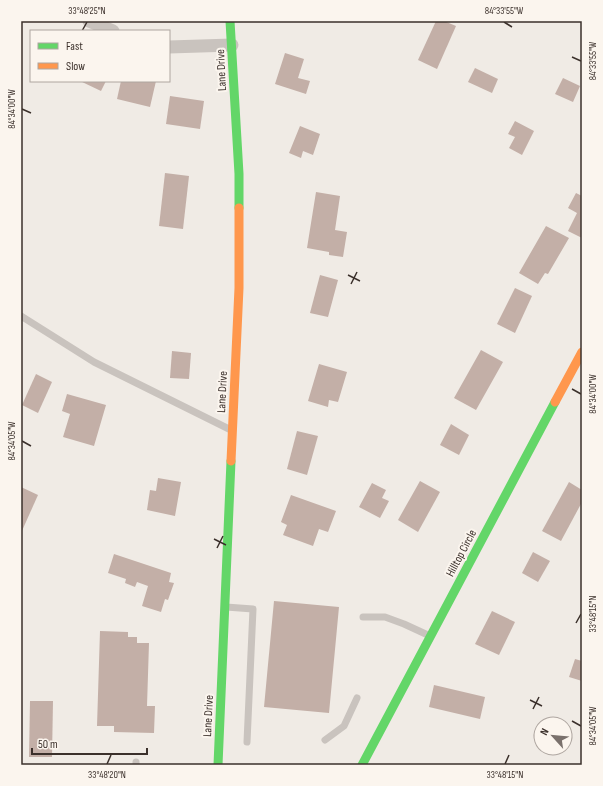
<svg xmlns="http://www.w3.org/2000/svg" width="603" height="786" viewBox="0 0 603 786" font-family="'Sofia Sans Condensed',sans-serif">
	<rect width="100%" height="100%" fill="#f0ebe5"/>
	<g fill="#c3afa7">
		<path d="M436,21H444L456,26L437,69L418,60Z"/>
		<path d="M285,53L304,59L298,78L310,81L306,94L275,84Z"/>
		<path d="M475,68L498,79L492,93L468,82Z"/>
		<path d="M563,78L580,86L573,102L555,94Z"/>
		<path d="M80,81H106L101,91Z"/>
		<path d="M121,81H156L150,107L117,99Z"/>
		<path d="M170,96L204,101L200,129L166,124Z"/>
		<path d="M515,121L534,131L522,155L509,148L515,137L508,134Z"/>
		<path d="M300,126L320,134L313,155L303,151L301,158L289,153Z"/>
		<path d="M165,173L189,176L183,229L159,226Z"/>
		<path d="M316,192L340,196L335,230L347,232L343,257L329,255V252L307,248Z"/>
		<path d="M576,193L582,196V238L568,231L577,213L568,208Z"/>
		<path d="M546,226L569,238L548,274L545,273L538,284L519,273Z"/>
		<path d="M320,275L338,280L328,317L310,313Z"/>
		<path d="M515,288L532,296L515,333L497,324Z"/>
		<path d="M481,350L503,362L476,410L454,398Z"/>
		<path d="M172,351L191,353L189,379L170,378Z"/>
		<path d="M319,364L347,372L338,402L329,400L328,407L308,401Z"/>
		<path d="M36,374L52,382L38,413L22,405Z"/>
		<path d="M67,394L106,405L94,446L63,437L70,414L62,411Z"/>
		<path d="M451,424L469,435L459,455L440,445Z"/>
		<path d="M297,431L318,436L307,475L287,469Z"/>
		<path d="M158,478L181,482L175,516L147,510L150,490L156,491Z"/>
		<path d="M420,481L440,492L418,532L398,520Z"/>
		<path d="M569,482L582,490V502L561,541L542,531Z"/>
		<path d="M372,483L386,490L382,498L389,501L380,518L359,507Z"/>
		<path d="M21,487L38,495L21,533Z"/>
		<path d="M291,495L336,511L328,532L319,529L313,546L283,535L287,525L281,522Z"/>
		<path d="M533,552L550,561L538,582L522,573Z"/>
		<path d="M114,554L171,573L169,582L174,583L168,600L165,599L161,612L142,606L148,586L137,582L135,587L125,583L126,579L108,573Z"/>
		<path d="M274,601L339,607L329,713L264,707Z"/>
		<path d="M492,611L515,622L499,655L475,644Z"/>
		<path d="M100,631L128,632V637H137V643H149L147,706H155L154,733L114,732V726H97Z"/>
		<path d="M575,659L582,661V681L569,677Z"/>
		<path d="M434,685L485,697L480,719L429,707Z"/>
		<path d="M30,701H53L52,757H29Z"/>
	</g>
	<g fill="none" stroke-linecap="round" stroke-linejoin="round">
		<g stroke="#c9c3be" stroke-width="7">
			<path d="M21,316L94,362L231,430"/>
			<path d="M226,607L253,609L247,742"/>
			<path d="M363,617H385L404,624L430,636"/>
			<path d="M325,740L344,726L357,698"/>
			<path d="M136,762V765"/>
		</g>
		<g stroke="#c9c3be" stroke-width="13">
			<path d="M89,21L113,31"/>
			<path d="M169,47L232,45"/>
		</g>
		<g stroke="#63d668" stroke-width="9">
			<path d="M230,21L239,174V208"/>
			<path d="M218,765L231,461"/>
			<path d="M362,765L555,402"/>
		</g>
		<g stroke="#ff974d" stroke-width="9">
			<path d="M555,402L582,352"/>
			<path d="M231,461L239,288V208"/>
		</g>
	</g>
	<path fill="none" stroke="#3b302b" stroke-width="1.5" d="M504,22L512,27M82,31L87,22M572,57L581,61M22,109L31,113M348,275L360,281M351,284L357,272M572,389L581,394M22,441L31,446M214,539L226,545M217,548L223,536M576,623L581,614M530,700L542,706M533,709L539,697M572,721L581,726M107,764L111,755M505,764L509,755"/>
	<g text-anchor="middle" stroke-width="4" stroke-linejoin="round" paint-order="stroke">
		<g font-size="12" fill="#3b302b" stroke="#fbf5ee">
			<text transform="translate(221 70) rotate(-93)" y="4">Lane Drive</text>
			<text transform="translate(222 392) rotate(-87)" y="4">Lane Drive</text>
			<text transform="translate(461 553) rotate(-62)" y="4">Hilltop Circle</text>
			<text transform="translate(208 716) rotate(-87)" y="4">Lane Drive</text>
		</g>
	</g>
	<rect width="603" height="786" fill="none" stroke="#fbf5ee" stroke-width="44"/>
	<rect x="30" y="30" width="140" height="52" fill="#fbf5ee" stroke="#aea6a0"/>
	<rect x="38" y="43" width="20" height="6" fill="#63d668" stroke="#aea6a0"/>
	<text x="66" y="50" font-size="12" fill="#3b302b">Fast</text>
	<rect x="38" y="63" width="20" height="6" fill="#ff974d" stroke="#aea6a0"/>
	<text x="66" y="70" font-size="12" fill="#3b302b">Slow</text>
	<g transform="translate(553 736) rotate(297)"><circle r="19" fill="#fbf5ee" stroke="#aea6a0"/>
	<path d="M0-3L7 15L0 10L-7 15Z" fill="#7a716c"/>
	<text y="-6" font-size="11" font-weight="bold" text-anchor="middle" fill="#3b302b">N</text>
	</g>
	<path d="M32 748v6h115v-6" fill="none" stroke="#3b302b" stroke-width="2"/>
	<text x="38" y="748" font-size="12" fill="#3b302b" stroke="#fbf5ee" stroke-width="3" paint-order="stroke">50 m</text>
	<rect x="22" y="22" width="559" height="742" fill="none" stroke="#3b302b" stroke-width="1.5"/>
	<g font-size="10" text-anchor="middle" fill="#3b302b">
		<text x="87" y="14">33°48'25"N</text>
		<text x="504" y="14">84°33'55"W</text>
		<text transform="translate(592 61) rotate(-90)" y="4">84°33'55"W</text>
		<text transform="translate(11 109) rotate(-90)" y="4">84°34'00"W</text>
		<text transform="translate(592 394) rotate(-90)" y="4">84°34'00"W</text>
		<text transform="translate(11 441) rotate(-90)" y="4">84°34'05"W</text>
		<text transform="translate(592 614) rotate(-90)" y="4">33°48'15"N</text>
		<text transform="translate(592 726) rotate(-90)" y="4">84°34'05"W</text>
		<text x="107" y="778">33°48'20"N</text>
		<text x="505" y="778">33°48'15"N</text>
	</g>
</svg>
